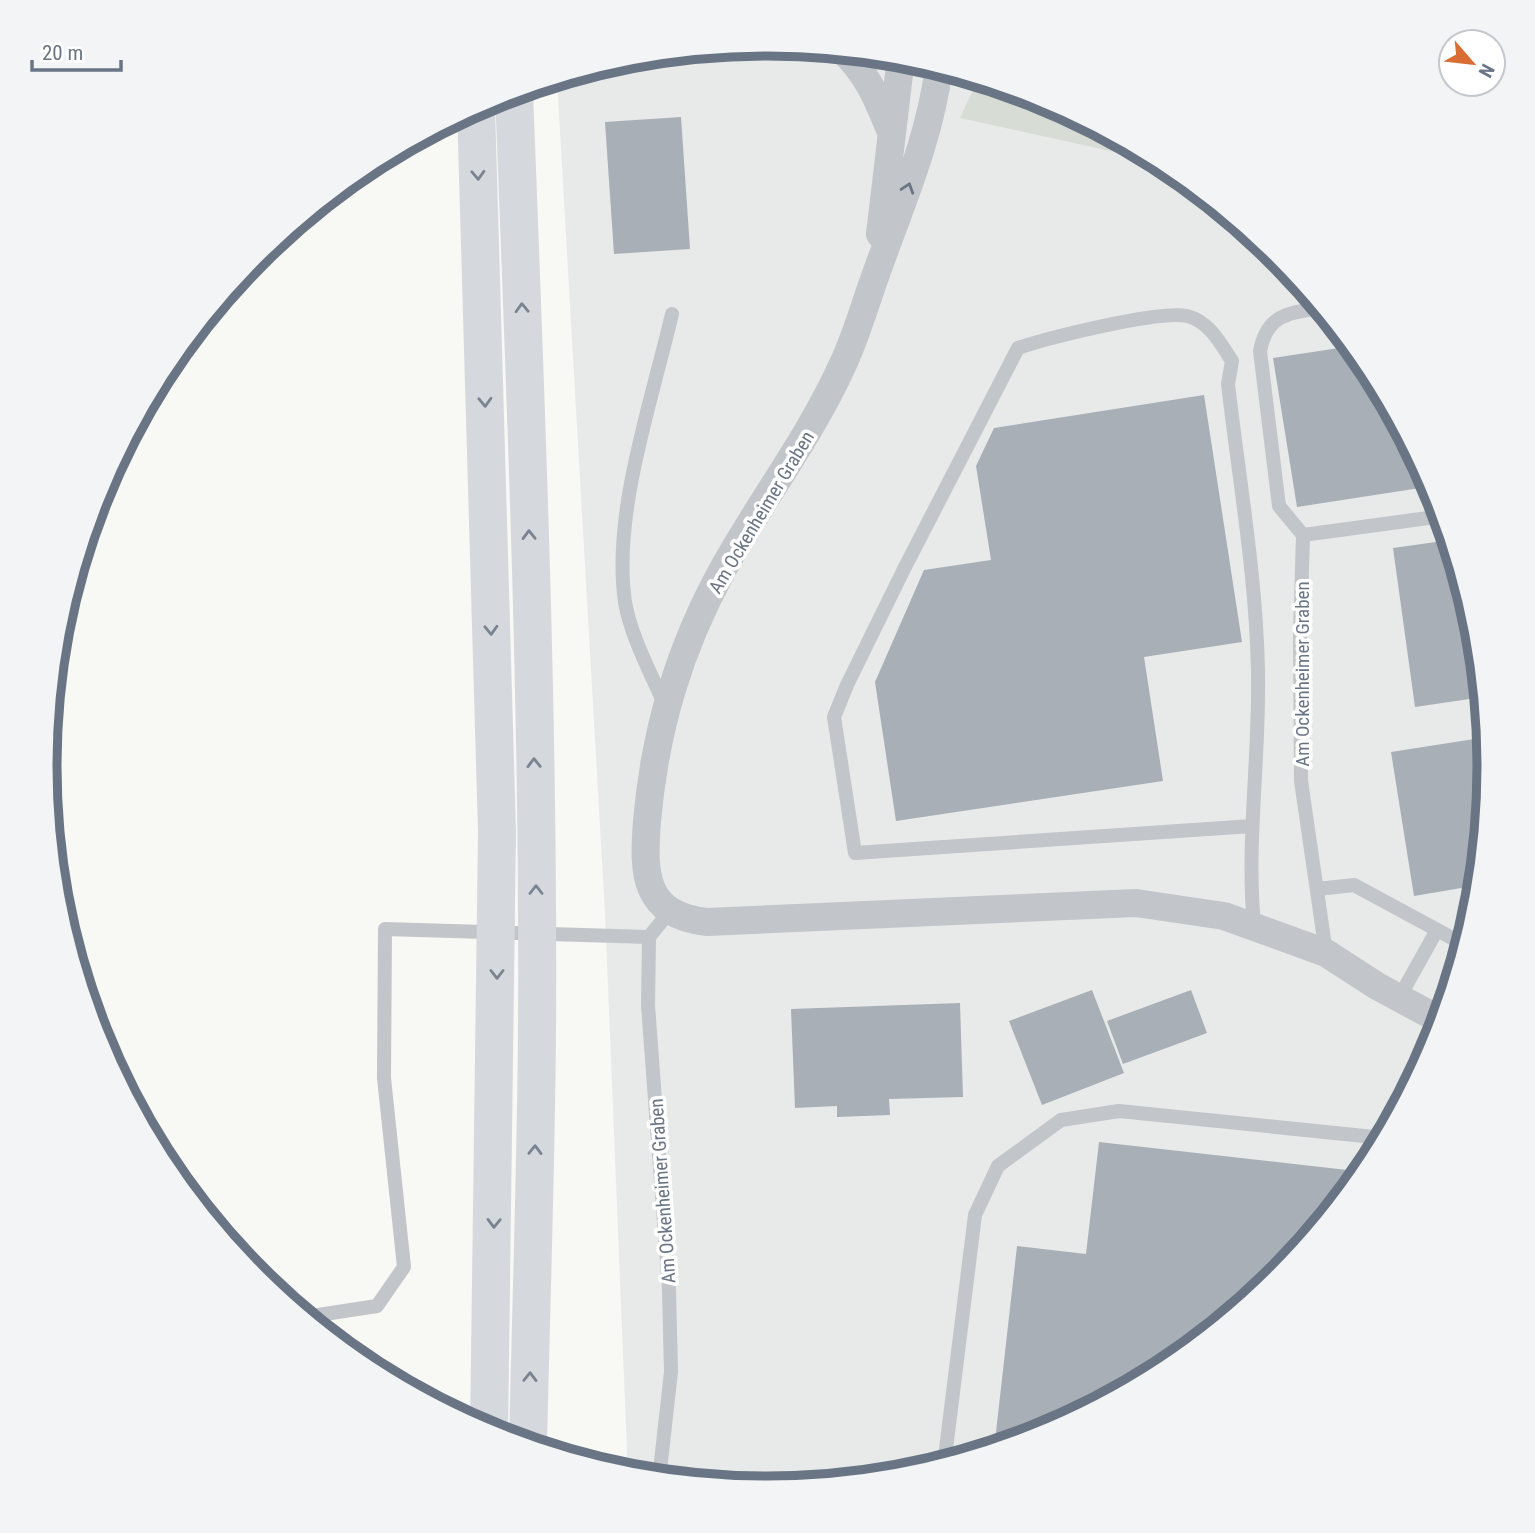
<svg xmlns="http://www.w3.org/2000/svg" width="1535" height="1533" viewBox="0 0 1535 1533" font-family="'Roboto Condensed',sans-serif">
	<rect width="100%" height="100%" fill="#f8f8f5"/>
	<path fill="#e8eae9" d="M744,46L958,73L1044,99L1169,166L1279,256L1369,365L1435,490L1476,626L1490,767L1476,908L1435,1043L1368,1168L1278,1278L1169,1368L1044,1434L908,1475L767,1489L628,1475L605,913L557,79L627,58Z"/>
	<path fill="#d7ddd5" d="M994,84L1044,99L1161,162L960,118L973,90Z"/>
	<g fill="#a9afb6">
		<path d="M681,117L690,249L614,254L605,122Z"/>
		<path d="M1352,346L1369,365L1433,486L1297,507L1273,358Z"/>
		<path d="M1204,395L1242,642L1144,657L1163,781L896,821L875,682L924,570L991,560L976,466L994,428Z"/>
		<path d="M1450,540L1476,626L1483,697L1415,707L1393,548Z"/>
		<path d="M1487,737L1490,767L1479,885L1414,896L1391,752Z"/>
		<path d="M1092,990L1124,1073L1042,1105L1009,1021Z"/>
		<path d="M1191,990L1207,1033L1123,1064L1107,1021Z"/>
		<path d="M960,1003L963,1097L889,1099L890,1115L837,1117V1106L795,1108L791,1009Z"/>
		<path d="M1099,1142L1365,1172L1278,1278L1169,1368L1044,1434L994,1450L1017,1246L1086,1254Z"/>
	</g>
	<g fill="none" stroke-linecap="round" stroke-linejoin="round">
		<g stroke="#c2c5c9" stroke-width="14">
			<path d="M1303,535L1279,506L1260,351C1267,314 1289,313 1321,308"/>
			<path d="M665,706C651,673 631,637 625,602C612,515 652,400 672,314"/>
			<path d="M1252,826L855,853L834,717L847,685L904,569L1018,348C1048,338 1158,310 1187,316C1209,321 1221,344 1232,361L1228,384C1239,479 1256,575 1258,670C1260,756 1246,841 1254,926"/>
			<path d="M1317,889L1354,885L1465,945"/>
			<path d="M1326,953L1301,781L1300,633L1303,535L1443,516"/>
			<path d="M1399,998L1437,930"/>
			<path d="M305,1317L377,1306L404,1267L384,1078L385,929L649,937"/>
			<path d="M944,1465L975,1215L998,1166L1061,1120L1119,1111L1384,1138"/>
			<path d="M659,1479L671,1372L669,1290L648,1005L649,937L670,911"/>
		</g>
		<g stroke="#c2c5c9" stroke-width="28">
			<path d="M843,51C868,74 878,101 891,132"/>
			<path d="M939,67C930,139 900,206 876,274C865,304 857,334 843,364C810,437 762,499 723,569C679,649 655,730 647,821C643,873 643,915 707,922L1136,903L1224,916L1326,953L1377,986L1442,1021"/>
			<path d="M880,234L901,57"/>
		</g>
		<g stroke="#d5d8dd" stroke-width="38">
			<path d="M514,92C526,404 539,718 537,1030C536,1169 531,1307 528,1445"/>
			<path d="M476,107L497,832L489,1433"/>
		</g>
	</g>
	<defs><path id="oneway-chevron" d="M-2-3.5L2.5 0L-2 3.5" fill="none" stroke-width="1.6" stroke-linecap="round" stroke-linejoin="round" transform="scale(1.75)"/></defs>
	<g stroke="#798492">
		<use href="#oneway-chevron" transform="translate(478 175) rotate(88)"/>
		<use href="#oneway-chevron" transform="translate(522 308) rotate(-92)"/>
		<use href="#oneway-chevron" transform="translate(485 402) rotate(88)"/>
		<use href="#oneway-chevron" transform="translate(529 535) rotate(-91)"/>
		<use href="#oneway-chevron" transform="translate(491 630) rotate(88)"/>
		<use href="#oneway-chevron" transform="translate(534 763) rotate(-91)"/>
		<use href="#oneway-chevron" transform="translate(536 890) rotate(-90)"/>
		<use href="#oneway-chevron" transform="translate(497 974) rotate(90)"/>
		<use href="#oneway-chevron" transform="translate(535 1150) rotate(-89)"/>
		<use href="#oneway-chevron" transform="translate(494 1223) rotate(91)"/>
		<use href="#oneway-chevron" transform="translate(530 1377) rotate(-89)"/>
	</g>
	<use stroke="#697585" href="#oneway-chevron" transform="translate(908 188) rotate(-72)"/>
	<g text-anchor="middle" stroke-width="7" stroke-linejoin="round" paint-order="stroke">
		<g font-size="19" fill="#697585" stroke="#fff">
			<text transform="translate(761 512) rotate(-59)" y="7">Am Ockenheimer Graben</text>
			<text transform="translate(1302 674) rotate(-90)" y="7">Am Ockenheimer Graben</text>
			<text transform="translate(662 1191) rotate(-94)" y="7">Am Ockenheimer Graben</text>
		</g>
	</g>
	<path d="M0 0H1535V1533H0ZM57 766a710 710 0 1 1 1420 0a710 710 0 1 1-1420 0Z" fill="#f3f4f5" fill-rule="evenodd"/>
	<path fill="none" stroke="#697585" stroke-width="9" d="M57 766a710 710 0 1 1 1420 0a710 710 0 1 1-1420 0Z"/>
	<g transform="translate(1472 63) rotate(118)"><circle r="33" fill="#ffffff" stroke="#c3c8ce" stroke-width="2"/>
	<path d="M0-5L12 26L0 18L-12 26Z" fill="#d96e35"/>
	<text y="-10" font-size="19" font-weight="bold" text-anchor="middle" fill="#697585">N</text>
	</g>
	<path d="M32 60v10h89v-10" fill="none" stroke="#697585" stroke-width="3.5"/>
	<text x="42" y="60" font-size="21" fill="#697585" stroke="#ffffff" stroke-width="5" paint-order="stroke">20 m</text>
</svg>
